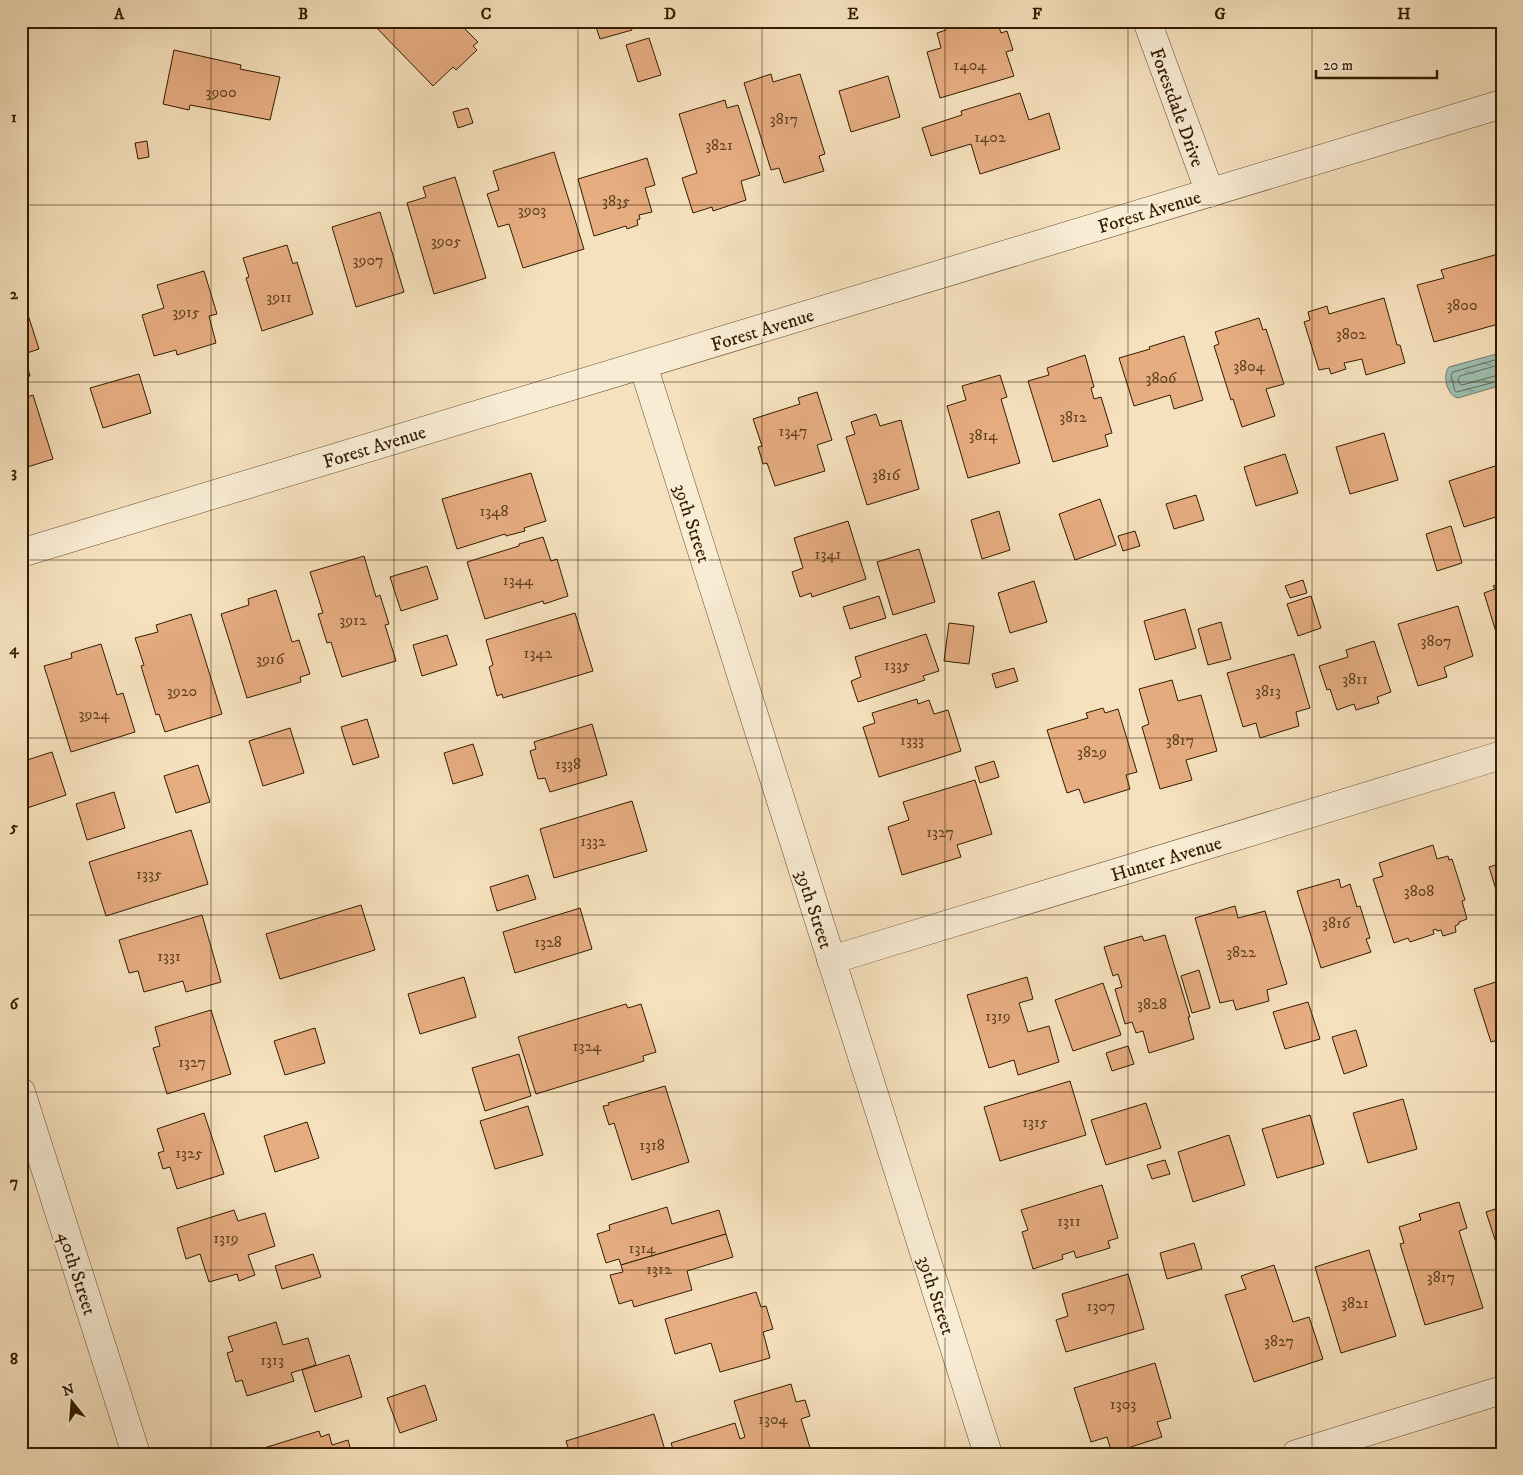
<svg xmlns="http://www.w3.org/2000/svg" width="1523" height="1475" viewBox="0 0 1523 1475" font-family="'IM FELL DW Pica',serif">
	<defs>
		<pattern id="water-ripples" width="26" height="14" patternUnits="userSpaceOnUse" patternTransform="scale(1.25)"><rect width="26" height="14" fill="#9dbeb0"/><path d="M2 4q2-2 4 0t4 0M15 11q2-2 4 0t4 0" fill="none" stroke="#819a8d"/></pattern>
	</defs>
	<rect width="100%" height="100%" fill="#f6e1be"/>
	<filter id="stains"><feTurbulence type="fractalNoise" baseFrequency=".004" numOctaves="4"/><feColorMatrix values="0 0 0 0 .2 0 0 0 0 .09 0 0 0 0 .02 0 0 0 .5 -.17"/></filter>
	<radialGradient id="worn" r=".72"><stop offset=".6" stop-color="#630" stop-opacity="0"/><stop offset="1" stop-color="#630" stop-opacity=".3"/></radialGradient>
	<path fill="url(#water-ripples)" stroke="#727d6a" d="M1500,353H1502V385L1458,398C1447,396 1442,375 1449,367Z"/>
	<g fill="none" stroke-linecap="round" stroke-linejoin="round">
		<g stroke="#686d58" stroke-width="1">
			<path d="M1502,358L1453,372L1451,375L1455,391L1457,392L1502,380"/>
			<path d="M1502,364L1460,376L1458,379L1460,384L1462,385L1502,374"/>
		</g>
	</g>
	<g fill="#e6ad81" stroke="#321c00">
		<path d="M370,21H457L478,42L473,46L477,50L456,70L453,67L433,86Z"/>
		<path d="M594,21H629L632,30L600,39Z"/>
		<path d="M956,21H997L1001,33L1007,31L1013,50L1006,52L1014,76L940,98L927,52L941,48L937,33L946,30L944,25Z"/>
		<path d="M649,38L661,75L638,82L626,45Z"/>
		<path d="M174,50L241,65L240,69L280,77L270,120L190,105L189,110L163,104Z"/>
		<path d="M771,74L773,82L800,74L825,154L819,156L824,171L784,183L779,168L771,170L744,83Z"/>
		<path d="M888,76L900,117L851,132L839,91Z"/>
		<path d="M1020,93L1029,120L1049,113L1060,149L980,174L971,144L931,156L922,128L962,115L961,111Z"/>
		<path d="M725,100L727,108L738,105L760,175L741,181L746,200L713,211L712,207L693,213L682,178L697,173L679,114Z"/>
		<path d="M468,108L473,123L458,128L453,112Z"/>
		<path d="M147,141L149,157L138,159L135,143Z"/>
		<path d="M554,152L584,249L523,268L509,224L498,227L487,194L499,190L493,171Z"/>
		<path d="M647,158L655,185L645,188L652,212L639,215L640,219L637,220L638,225L627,229L626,226L594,236L578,179Z"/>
		<path d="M455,177L486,278L434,294L407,203L426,197L423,187Z"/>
		<path d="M380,212L404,292L356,307L332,227Z"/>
		<path d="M287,245L293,264L297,262L313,314L262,331L246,278L249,277L243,258Z"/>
		<path d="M1502,253V323L1434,342L1417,285L1444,278L1441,270Z"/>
		<path d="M204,271L217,314L209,316L216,343L177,355L176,350L154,356L142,315L164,308L157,285Z"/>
		<path d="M1384,298L1397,345H1400L1405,363L1366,375L1362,359L1344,363L1346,369L1331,374L1329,368L1319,370L1304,322L1310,320L1308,312L1327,306L1329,314Z"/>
		<path d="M28,315L39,349L24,354L30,376L21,379V317Z"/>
		<path d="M1259,318L1263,330L1266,329L1284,384L1266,389L1275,416L1242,427L1233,399L1231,400L1214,346L1219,344L1215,332Z"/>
		<path d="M1184,336L1203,400L1174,409L1170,395L1134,406L1119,358L1150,349L1149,347Z"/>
		<path d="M1085,355L1094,387L1091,388L1094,399L1101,397L1112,433L1105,435L1108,446L1053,462L1028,381L1049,375L1047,368Z"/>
		<path d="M139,374L151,413L103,428L90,388Z"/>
		<path d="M1000,375L1007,397L1001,399L1020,463L968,478L947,406L966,400L962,386Z"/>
		<path d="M817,392L832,440L817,445L825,471L775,486L767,463L763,464L758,447L762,446L753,419L800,404L798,398Z"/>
		<path d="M33,395L53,459L21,469V399Z"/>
		<path d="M876,414L880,426L901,420L919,489L867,505L846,437L855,434L851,422Z"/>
		<path d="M1384,433L1398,480L1350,494L1336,447Z"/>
		<path d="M1285,454L1298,493L1256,506L1244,467Z"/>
		<path d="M1495,466L1502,486V515L1464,527L1449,481Z"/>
		<path d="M531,473L546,521L524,528L525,531L506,536L505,534L457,549L442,499Z"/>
		<path d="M1196,495L1204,520L1174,529L1166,504Z"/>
		<path d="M1100,499L1116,545L1075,560L1059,514Z"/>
		<path d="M999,511L1010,550L982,559L971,520Z"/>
		<path d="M848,521L866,579L812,597L811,593L800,597L792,572L803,568L794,538Z"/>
		<path d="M1451,526L1462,563L1437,571L1426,534Z"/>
		<path d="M1135,531L1140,546L1123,551L1118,536Z"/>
		<path d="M543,537L551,561L557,559L568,596L544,604L543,601L485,619L467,562L519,546V544Z"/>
		<path d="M919,549L935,602L893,615L877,562Z"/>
		<path d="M364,556L376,597L380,595L389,624L385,625L396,661L342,677L331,642L327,643L318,614L323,613L310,572Z"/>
		<path d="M427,566L438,599L401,611L390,577Z"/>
		<path d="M1303,580L1307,593L1290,598L1285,586Z"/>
		<path d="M1034,581L1047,622L1010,633L998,593Z"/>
		<path d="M1502,583V645H1500L1484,593L1495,589L1493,586Z"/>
		<path d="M276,590L292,642L299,640L310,674L300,677L301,682L247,698L221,614L249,605L248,599Z"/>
		<path d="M879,596L886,618L850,629L843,607Z"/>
		<path d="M1311,596L1321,628L1298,636L1287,604Z"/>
		<path d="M1458,606L1473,656L1444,667L1447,677L1418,686L1398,624Z"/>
		<path d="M1185,609L1196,648L1155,660L1144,621Z"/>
		<path d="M575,613L593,671L503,698L502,694L497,696L489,667L493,665L486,640Z"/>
		<path d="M191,614L222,714L165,732L159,714L156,715L141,666L144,665L135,638L158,632L156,625Z"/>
		<path d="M1221,622L1231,659L1208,665L1198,629Z"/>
		<path d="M949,623L974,626L969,664L944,661Z"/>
		<path d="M926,634L939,671L923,676L925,680L858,702L851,681L861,677L855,657Z"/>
		<path d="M447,635L457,665L422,676L413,645Z"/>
		<path d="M1374,641L1391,692L1377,697L1379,703L1356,710L1354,704L1337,710L1330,689L1327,690L1319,666L1348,657L1346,650Z"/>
		<path d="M101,644L117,695L123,693L135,732L71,752L44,666L72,658L71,653Z"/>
		<path d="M1294,654L1310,708L1296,712L1299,726L1260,738L1256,723L1243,727L1227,673Z"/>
		<path d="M1014,668L1018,681L996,688L992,674Z"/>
		<path d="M1172,680L1178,701L1201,695L1217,751L1186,760L1192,780L1160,789L1142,727L1149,724L1139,689Z"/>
		<path d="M917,699L918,704L929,700L934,714L948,710L961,751L879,777L863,727L875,723L872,713Z"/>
		<path d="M1103,708L1105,713L1118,709L1137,772L1126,775L1130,789L1084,803L1079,789L1067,793L1047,730L1088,718L1086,713Z"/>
		<path d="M367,719L379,757L353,765L341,727Z"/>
		<path d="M592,724L607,775L550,792L545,778L538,779L530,751L536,749L534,742Z"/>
		<path d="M290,728L304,773L263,786L249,741Z"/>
		<path d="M473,744L483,775L453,784L444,753Z"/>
		<path d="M52,752L66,795L21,810V762Z"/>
		<path d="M994,761L999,777L980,783L975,767Z"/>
		<path d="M198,765L210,802L176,813L164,776Z"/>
		<path d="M975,780L992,834L957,845L961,857L902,875L888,827L909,820L903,802Z"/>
		<path d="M114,792L125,828L87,840L76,804Z"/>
		<path d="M632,801L647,851L554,878L540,829Z"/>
		<path d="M191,830L208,884L106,916L89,862Z"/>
		<path d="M1433,845L1437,859L1448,856L1449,860L1452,859L1465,900L1462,901L1467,919L1459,922V924L1455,926L1456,932L1443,936L1441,930L1437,931L1436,929L1433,930L1434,934L1410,942L1408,938L1394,943L1373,879L1383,876L1379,863Z"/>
		<path d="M1502,863V909L1489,867Z"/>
		<path d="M528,875L536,899L497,911L490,887Z"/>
		<path d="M1339,879L1341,888L1350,884L1357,907L1360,906L1370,938L1366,939L1371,952L1321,968L1297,891Z"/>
		<path d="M361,905L375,950L280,979L266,934Z"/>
		<path d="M1235,906L1238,918L1265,911L1287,984L1267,990L1269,1001L1236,1010L1233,1000L1220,1003L1195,918Z"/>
		<path d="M580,908L592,949L515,973L503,932Z"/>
		<path d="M202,915L221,982L186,992L183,981L144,992L138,971L129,973L119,940Z"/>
		<path d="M1165,935L1190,1017H1188L1194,1039L1149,1053L1143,1031L1136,1033L1132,1022L1125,1024L1115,989L1122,987L1118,974L1113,976L1104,947L1142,936L1144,941Z"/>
		<path d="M1199,970L1210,1008L1192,1013L1181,976Z"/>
		<path d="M464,977L476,1017L420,1034L408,994Z"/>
		<path d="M1027,977L1033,999L1019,1003L1028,1032L1049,1026L1059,1062L1018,1075L1014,1060L989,1068L967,995Z"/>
		<path d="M1502,980V1039L1491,1042L1474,989Z"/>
		<path d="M1103,983L1121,1035L1073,1051L1055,1000Z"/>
		<path d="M1308,1002L1320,1039L1285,1049L1273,1012Z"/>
		<path d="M626,1004L628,1008L641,1004L656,1052L643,1056L644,1061L536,1094L518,1037Z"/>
		<path d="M211,1010L231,1074L167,1094L153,1048L160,1046L155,1027Z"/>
		<path d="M315,1028L325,1063L285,1075L274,1041Z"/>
		<path d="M1356,1030L1367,1066L1344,1074L1332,1037Z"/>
		<path d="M1128,1046L1134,1064L1112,1071L1106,1053Z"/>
		<path d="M519,1054L531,1096L485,1111L472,1068Z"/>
		<path d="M1070,1081L1086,1135L1000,1161L984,1107Z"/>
		<path d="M665,1086L689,1162L632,1180L614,1123L609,1125L603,1106L609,1105L608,1103Z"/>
		<path d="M1403,1099L1417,1149L1368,1163L1353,1113Z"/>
		<path d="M1146,1103L1161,1148L1106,1165L1091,1120Z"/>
		<path d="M528,1106L543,1155L495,1169L480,1121Z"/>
		<path d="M204,1113L224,1174L177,1189L170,1167L163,1169L158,1153L164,1151L157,1129Z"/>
		<path d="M1310,1115L1324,1164L1277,1178L1262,1129Z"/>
		<path d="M307,1122L319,1158L275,1172L264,1136Z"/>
		<path d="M1229,1135L1245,1185L1193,1202L1178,1152Z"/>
		<path d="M1165,1160L1170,1174L1152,1179L1147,1165Z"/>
		<path d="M1102,1185L1118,1238L1108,1241L1110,1248L1076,1258L1074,1251L1062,1255L1063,1259L1033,1269L1022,1232L1028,1230L1021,1210Z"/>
		<path d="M1459,1202L1467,1228L1459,1231L1483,1308L1425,1325L1400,1244L1404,1243L1399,1227L1421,1220L1419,1214Z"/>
		<path d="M667,1207L672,1224L719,1210L726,1234L621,1265L619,1259L606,1263L597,1234L610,1230L609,1225Z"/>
		<path d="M1502,1207V1261L1486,1212Z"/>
		<path d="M234,1210L238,1221L265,1213L275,1246L248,1255L255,1275L239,1281L237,1274L209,1282L200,1254L186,1259L177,1228Z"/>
		<path d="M726,1234L733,1257L687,1271L692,1290L634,1307L632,1300L619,1304L610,1275L623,1272L621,1265Z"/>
		<path d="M1194,1243L1202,1269L1167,1279L1160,1253Z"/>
		<path d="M1369,1250L1396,1336L1341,1353L1315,1267Z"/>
		<path d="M313,1254L321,1277L282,1289L275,1266Z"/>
		<path d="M1274,1265L1293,1322L1309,1317L1323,1359L1254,1382L1225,1295L1246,1289L1241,1276Z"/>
		<path d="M1128,1274L1144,1329L1066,1352L1056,1320L1068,1316L1062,1294Z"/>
		<path d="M756,1292L761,1307L766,1306L773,1329L763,1332L770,1358L720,1372L711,1343L675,1354L665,1319Z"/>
		<path d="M276,1322L283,1345L308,1338L316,1365L291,1373L294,1381L247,1396L242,1380L236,1382L227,1353L233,1351L228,1337Z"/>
		<path d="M349,1355L362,1397L315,1412L302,1370Z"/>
		<path d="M1155,1363L1171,1418L1157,1422L1162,1437L1112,1453L1107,1437L1091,1442L1074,1388Z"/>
		<path d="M791,1384L796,1402L805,1400L810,1416L801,1419L811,1451L803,1454H670L674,1452L671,1443L735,1423L740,1439L745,1437L734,1401Z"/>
		<path d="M425,1385L437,1420L400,1433L387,1398Z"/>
		<path d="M654,1414L665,1450L652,1454H570L566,1441Z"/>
		<path d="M319,1431L321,1437L329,1434L332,1445L348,1440L352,1454H252L265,1450L264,1448Z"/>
	</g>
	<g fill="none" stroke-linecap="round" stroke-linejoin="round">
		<g stroke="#634d30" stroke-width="29">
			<g id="minor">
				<path d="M1147,21L1210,193"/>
				<path d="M643,365L988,1454"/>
				<path d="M21,553L1502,104"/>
				<path d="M831,960L1502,755"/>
				<path d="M21,1092L136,1454"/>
				<path d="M1296,1454L1502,1390"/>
			</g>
		</g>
		<use href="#minor" stroke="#f9ecd5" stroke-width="28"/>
	</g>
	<path fill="none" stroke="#321c00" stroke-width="1" stroke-opacity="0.55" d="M211,21V1454M394,21V1454M578,21V1454M762,21V1454M945,21V1454M1128,21V1454M1312,21V1454M21,205H1502M21,382H1502M21,560H1502M21,738H1502M21,915H1502M21,1092H1502M21,1270H1502"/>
	<g text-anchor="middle" stroke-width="4.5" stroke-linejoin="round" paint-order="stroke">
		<g font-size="16" fill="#5f4020">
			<text x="970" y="70">1404</text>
			<text x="221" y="97">3900</text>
			<text x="784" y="124">3817</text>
			<text x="990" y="142">1402</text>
			<text x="719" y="150">3821</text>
			<text x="616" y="206">3835</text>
			<text x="532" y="215">3903</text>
			<text x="446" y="246">3905</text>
			<text x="368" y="265">3907</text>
			<text x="279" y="302">3911</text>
			<text x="1462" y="310">3800</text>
			<text x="186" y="317">3915</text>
			<text x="1351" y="339">3802</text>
			<text x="1249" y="371">3804</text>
			<text x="1161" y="383">3806</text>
			<text x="1073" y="422">3812</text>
			<text x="793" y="436">1347</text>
			<text x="983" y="440">3814</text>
			<text x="886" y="480">3816</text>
			<text x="494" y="516">1348</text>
			<text x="828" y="559">1341</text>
			<text x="518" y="585">1344</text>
			<text x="353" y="625">3912</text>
			<text x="1436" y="646">3807</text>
			<text x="538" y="658">1342</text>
			<text x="270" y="664">3916</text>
			<text x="897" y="670">1335</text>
			<text x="1355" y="684">3811</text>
			<text x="182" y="696">3920</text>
			<text x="1268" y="696">3813</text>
			<text x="94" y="719">3924</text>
			<text x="912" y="745">1333</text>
			<text x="1180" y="745">3817</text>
			<text x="1092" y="757">3829</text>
			<text x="568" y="769">1338</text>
			<text x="940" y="837">1327</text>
			<text x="593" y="846">1332</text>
			<text x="149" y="879">1335</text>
			<text x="1419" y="896">3808</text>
			<text x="1336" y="928">3816</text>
			<text x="548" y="947">1328</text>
			<text x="1241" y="957">3822</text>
			<text x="169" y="961">1331</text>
			<text x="1152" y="1009">3828</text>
			<text x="998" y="1021">1319</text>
			<text x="587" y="1051">1324</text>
			<text x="192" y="1067">1327</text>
			<text x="1035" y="1127">1315</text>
			<text x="652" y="1150">1318</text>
			<text x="189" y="1158">1325</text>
			<text x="1069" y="1226">1311</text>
			<text x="226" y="1243">1319</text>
			<text x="642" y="1253">1314</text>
			<text x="659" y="1274">1312</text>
			<text x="1441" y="1282">3817</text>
			<text x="1355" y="1308">3821</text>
			<text x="1101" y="1311">1307</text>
			<text x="1279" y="1346">3827</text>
			<text x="272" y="1365">1313</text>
			<text x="1123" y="1409">1303</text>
			<text x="773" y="1424">1304</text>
		</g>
		<g font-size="19" fill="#321c00" stroke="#f9ecd5">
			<text transform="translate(1178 107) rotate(70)" y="7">Forestdale Drive</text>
			<text transform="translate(1149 211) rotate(-17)" y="7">Forest Avenue</text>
			<text transform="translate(762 329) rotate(-17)" y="7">Forest Avenue</text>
			<text transform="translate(374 446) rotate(-17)" y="7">Forest Avenue</text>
			<text transform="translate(693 523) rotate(72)" y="7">39th Street</text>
			<text transform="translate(1166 858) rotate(-17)" y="7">Hunter Avenue</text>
			<text transform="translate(815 909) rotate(72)" y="7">39th Street</text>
			<text transform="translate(78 1273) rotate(72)" y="7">40th Street</text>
			<text transform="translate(937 1295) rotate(72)" y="7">39th Street</text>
		</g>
	</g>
	<rect width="1523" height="1475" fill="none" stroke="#f6e1be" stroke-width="55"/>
	<g transform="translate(72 1402) rotate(343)" stroke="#f9ecd5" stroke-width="4" paint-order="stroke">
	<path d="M0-4L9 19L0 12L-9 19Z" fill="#321c00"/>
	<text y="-8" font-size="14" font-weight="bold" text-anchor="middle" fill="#321c00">N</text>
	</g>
	<path d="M1316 70v8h121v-8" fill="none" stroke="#321c00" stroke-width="2.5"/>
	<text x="1323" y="70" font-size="15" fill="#321c00" stroke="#f9ecd5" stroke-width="4" paint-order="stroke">20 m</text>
	<rect x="28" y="28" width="1468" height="1420" fill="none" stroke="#321c00" stroke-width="2"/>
	<g font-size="16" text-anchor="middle" font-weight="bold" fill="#321c00">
		<text x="119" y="19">A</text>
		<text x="303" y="19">B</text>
		<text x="486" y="19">C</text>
		<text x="670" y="19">D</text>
		<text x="853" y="19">E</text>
		<text x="1037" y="19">F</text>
		<text x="1220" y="19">G</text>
		<text x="1404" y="19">H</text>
		<text x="14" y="122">1</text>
		<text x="14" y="299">2</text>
		<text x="14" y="477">3</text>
		<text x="14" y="654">4</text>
		<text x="14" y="832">5</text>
		<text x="14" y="1009">6</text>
		<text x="14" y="1187">7</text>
		<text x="14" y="1364">8</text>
	</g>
	<rect width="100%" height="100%" filter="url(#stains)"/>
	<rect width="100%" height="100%" fill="url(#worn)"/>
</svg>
